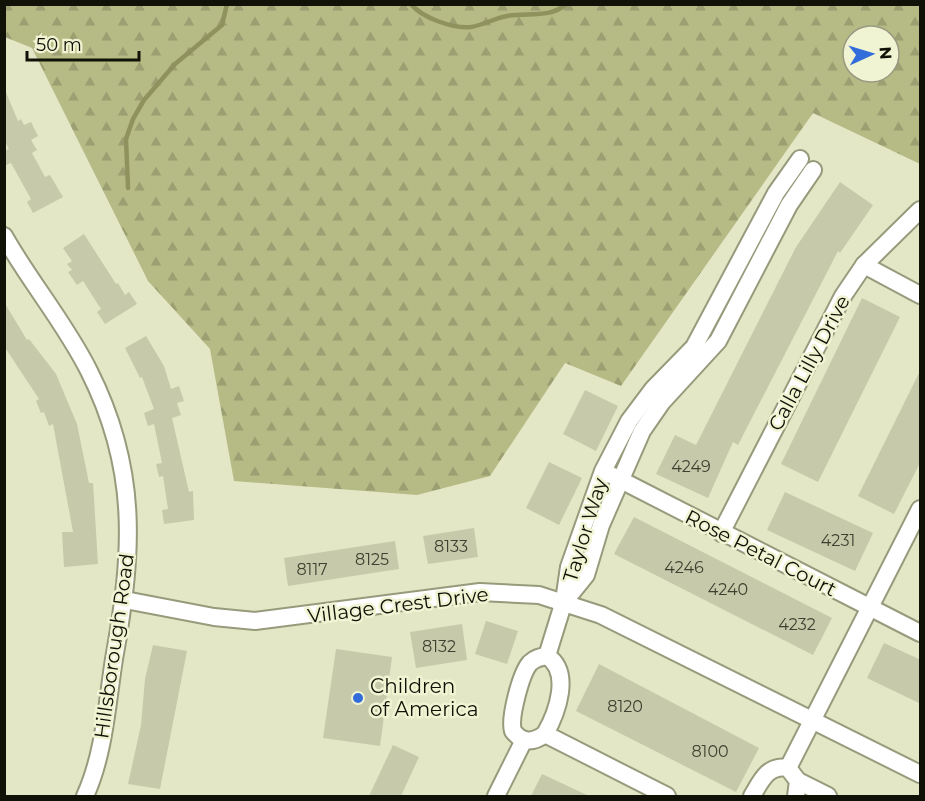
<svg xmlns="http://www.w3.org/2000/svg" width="925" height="801" viewBox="0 0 925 801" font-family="Montserrat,sans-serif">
	<defs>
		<pattern id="forest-firs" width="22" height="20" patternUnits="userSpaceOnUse" patternTransform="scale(1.5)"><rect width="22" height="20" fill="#b6ba85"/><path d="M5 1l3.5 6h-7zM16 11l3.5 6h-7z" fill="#9b9f71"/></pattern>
	</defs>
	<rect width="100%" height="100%" fill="#e3e7c6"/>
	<path fill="url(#forest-firs)" fill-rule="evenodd" d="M4,5H920V164L813,113L621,386L565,363L490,476L417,495L234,481L210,349L148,281L32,48L5,37ZM853,36H889V72H853Z"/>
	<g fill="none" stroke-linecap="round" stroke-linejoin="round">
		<g stroke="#8f925c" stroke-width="4.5">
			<path d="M411,4C422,18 454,29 471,27C484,25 495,18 507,16C527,12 550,19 566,4"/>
			<path d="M128,188L126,139L133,119L144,100L175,64L222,25L227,4"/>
		</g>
	</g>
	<g fill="#c7caaa">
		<path d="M5,90L18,121L21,119L24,125L31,122L38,136L31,140L37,150L32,153L45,177L50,175L63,197L33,213L27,202L31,199L11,163L4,166V151L9,149L4,140Z"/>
		<path d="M840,182L873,205L840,253L838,251L738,445L733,442L708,498L656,474L675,435L696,445L796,247Z"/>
		<path d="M84,234L116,284L118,283L125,295L129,292L137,304L105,324L97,312L101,309L83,281L77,285L68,272L72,270L67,264L72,261L63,248Z"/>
		<path d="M862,298L900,317L818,482L781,464Z"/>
		<path d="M4,302L27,340L29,339L56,374L77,424L89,483H93L98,564L64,567L62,532H73L53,424L49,426L44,412L41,413L36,401L39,399L4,346Z"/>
		<path d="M146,336L164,366L171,389L179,386L184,401L177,403L181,415L172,418L189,492L193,491L194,520L164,524L162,510L168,509L163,476L159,477L156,464L162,463L154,424L148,426L144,413L154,409L142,377L140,378L125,348Z"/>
		<path d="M921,369V461L894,514L858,496Z"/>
		<path d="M585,390L618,406L596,451L563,434Z"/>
		<path d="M549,462L582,478L559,525L526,508Z"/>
		<path d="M785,492L873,533L855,571L767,530Z"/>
		<path d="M634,517L832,618L813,655L614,554Z"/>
		<path d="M474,528L478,557L428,564L423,536Z"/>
		<path d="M395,541L399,569L288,586L284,558Z"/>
		<path d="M486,621L518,631L507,664L475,654Z"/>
		<path d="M462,624L467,660L416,668L410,632Z"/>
		<path d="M884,643L921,660V704L867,678Z"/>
		<path d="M153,645L187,651L160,789L128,784L141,725L145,679Z"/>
		<path d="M336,649L392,657L380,746L323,738Z"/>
		<path d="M599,664L759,748L736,792L576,711Z"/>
		<path d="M393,745L419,757L401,796H369Z"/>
		<path d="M542,774L589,796H531Z"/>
	</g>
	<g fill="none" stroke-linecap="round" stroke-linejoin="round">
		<g stroke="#979a7b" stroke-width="20">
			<g id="minor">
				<path d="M4,236C30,282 65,323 89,371C139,470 133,553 114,659C107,704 104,755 85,796"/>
				<path d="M864,265L920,295"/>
				<path d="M609,474L920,633"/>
				<path d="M721,533L843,296L864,265L920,210"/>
				<path d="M125,600L214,617L255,621L480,592L539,595L601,615L920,774"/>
				<path d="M565,601L586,575L601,525L642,431L662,402L718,341L789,205L813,170"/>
				<path d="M547,656L564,601L569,567L603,471L629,421L653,389L694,347L776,193L800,159"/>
				<path d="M547,656C572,672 557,713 545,734C533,743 522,743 513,731C509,718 521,673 530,663C535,658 540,657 547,656Z"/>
				<path d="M545,734L667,796"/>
				<path d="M788,768L920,509"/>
				<path d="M798,781L828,796"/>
				<path d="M496,796L524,740"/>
				<path d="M752,796C761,781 768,764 788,768L798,781L796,796"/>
			</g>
		</g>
		<use href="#minor" stroke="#fff" stroke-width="16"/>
	</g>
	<circle fill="#336ddb" stroke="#f1f4d3" stroke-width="2" cx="358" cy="698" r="6"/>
	<g text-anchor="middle" stroke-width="5" stroke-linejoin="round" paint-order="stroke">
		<g font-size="16" fill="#3e4030">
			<text x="691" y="472">4249</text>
			<text x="838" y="546">4231</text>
			<text x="451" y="552">8133</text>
			<text x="372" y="565">8125</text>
			<text x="684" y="573">4246</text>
			<text x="312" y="575">8117</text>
			<text x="728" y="595">4240</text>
			<text x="797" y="630">4232</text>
			<text x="439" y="652">8132</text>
			<text x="625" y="712">8120</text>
			<text x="710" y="757">8100</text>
		</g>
		<g font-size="20" fill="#111207" stroke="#f1f4d3">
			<text transform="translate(809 363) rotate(-62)" y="7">Calla Lilly Drive</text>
			<text transform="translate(585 530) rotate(-73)" y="7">Taylor Way</text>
			<text transform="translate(761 553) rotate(27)" y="7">Rose Petal Court</text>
			<text transform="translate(398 605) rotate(-7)" y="7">Village Crest Drive</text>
			<text transform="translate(114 646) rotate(-82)" y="7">Hillsborough Road</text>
		</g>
		<g font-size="20" fill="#111207" stroke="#f1f4d3" text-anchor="start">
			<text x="370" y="693">Children<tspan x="370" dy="23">of America</tspan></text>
		</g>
	</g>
	<rect width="925" height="801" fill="none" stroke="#111207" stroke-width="12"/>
	<g transform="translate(871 54) rotate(86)"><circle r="28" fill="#f1f4d3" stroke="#979a81" stroke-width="1.5"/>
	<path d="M0-4.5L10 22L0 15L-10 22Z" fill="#336ddb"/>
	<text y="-9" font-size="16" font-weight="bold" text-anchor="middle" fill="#111207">N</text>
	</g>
	<path d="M27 51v9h112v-9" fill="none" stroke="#111207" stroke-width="3"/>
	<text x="36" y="51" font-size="18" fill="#111207" stroke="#f1f4d3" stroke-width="4.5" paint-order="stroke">50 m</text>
</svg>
